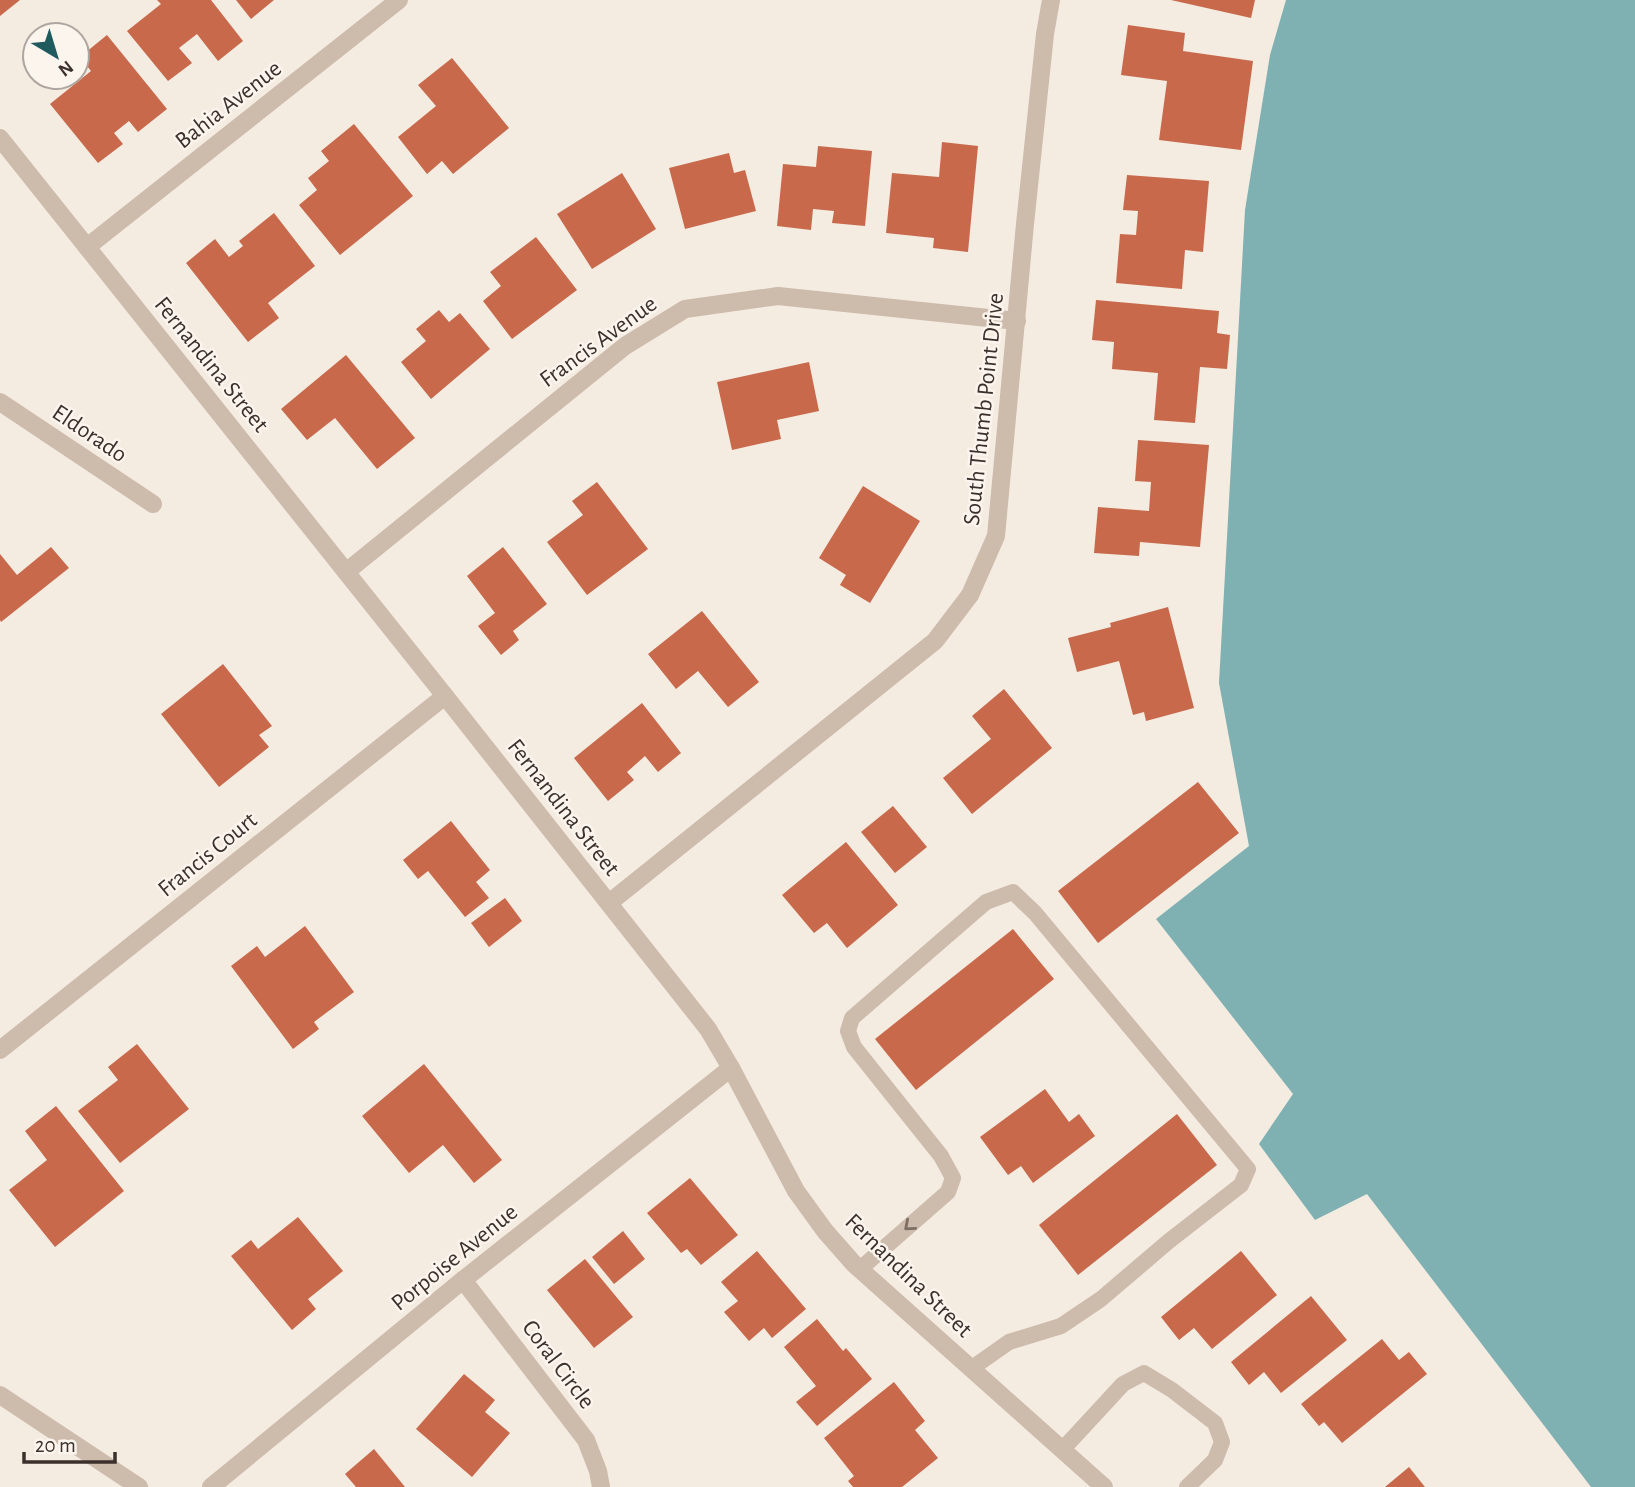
<svg xmlns="http://www.w3.org/2000/svg" width="1635" height="1487" viewBox="0 0 1635 1487" font-family="'Alegreya Sans',sans-serif">
	<rect width="100%" height="100%" fill="#f4ebe1"/>
	<path fill="#7fb0b2" d="M1286,0H1635V1487H1591L1367,1194L1315,1220L1259,1144L1293,1094L1156,919L1249,846L1219,683L1245,210L1270,55Z"/>
	<g fill="#c8694b">
		<path d="M0,0H20L0,16Z"/>
		<path d="M157,0H211L243,41L218,61L197,34L179,48L192,63L168,81L127,31L161,4Z"/>
		<path d="M236,0H274L251,19Z"/>
		<path d="M1171,0H1255L1251,18Z"/>
		<path d="M1128,25L1185,33L1183,51L1253,61L1241,150L1159,140L1167,81L1121,75Z"/>
		<path d="M107,35L167,109L138,132L129,121L114,133L123,144L98,163L50,104L91,71L80,57Z"/>
		<path d="M452,58L509,128L453,174L442,161L427,174L398,137L436,106L418,85Z"/>
		<path d="M354,124L413,196L340,255L299,205L317,190L308,178L329,161L321,151Z"/>
		<path d="M942,142L978,146L968,252L933,248L934,238L886,233L892,173L939,177Z"/>
		<path d="M818,146L872,151L865,226L832,223L834,211L813,209L811,230L777,226L783,164L816,167Z"/>
		<path d="M729,153L734,173L745,170L756,211L685,229L669,168Z"/>
		<path d="M622,173L656,229L592,269L557,214Z"/>
		<path d="M1127,175L1209,181L1203,252L1185,250L1182,289L1116,283L1120,234L1136,235L1138,211L1123,210Z"/>
		<path d="M274,213L315,266L268,303L279,318L248,342L186,263L215,239L229,257L243,246L239,241Z"/>
		<path d="M536,237L577,290L512,339L483,301L501,286L490,272Z"/>
		<path d="M1096,300L1219,311L1217,333L1230,335L1227,369L1200,367L1195,423L1154,420L1158,373L1112,369L1114,342L1092,340Z"/>
		<path d="M439,310L449,322L460,313L490,349L431,399L401,362L426,341L416,329Z"/>
		<path d="M346,355L415,438L377,469L335,418L307,440L281,409Z"/>
		<path d="M809,362L819,411L777,420L781,439L732,450L717,382Z"/>
		<path d="M1138,440L1209,445L1200,547L1140,542L1139,556L1094,553L1098,507L1149,511L1151,482L1135,481Z"/>
		<path d="M597,482L648,549L587,595L547,542L583,515L572,501Z"/>
		<path d="M863,486L920,521L870,603L840,585L846,575L819,558Z"/>
		<path d="M51,547L69,568L1,622L0,620V554L17,575Z"/>
		<path d="M503,547L547,604L513,631L519,640L501,655L478,626L495,613L467,576Z"/>
		<path d="M1168,607L1194,708L1146,721L1144,712L1133,715L1119,661L1077,672L1068,638L1111,627L1110,623Z"/>
		<path d="M702,611L759,682L728,707L698,671L676,689L648,654Z"/>
		<path d="M223,664L272,726L259,735L269,747L219,787L161,714Z"/>
		<path d="M1004,689L1052,748L972,814L943,778L991,739L972,716Z"/>
		<path d="M642,703L681,753L658,772L645,756L627,772L634,780L608,801L574,758Z"/>
		<path d="M1198,782L1239,833L1098,943L1058,891Z"/>
		<path d="M893,806L927,847L895,873L861,832Z"/>
		<path d="M451,821L490,870L476,882L489,898L465,917L428,871L418,879L403,860Z"/>
		<path d="M846,842L898,905L847,948L827,923L814,933L782,895Z"/>
		<path d="M505,898L522,921L489,947L471,923Z"/>
		<path d="M305,926L354,992L314,1022L319,1029L293,1049L231,966L257,946L265,957Z"/>
		<path d="M1013,929L1054,979L916,1090L875,1039Z"/>
		<path d="M137,1044L189,1109L120,1163L78,1111L118,1080L108,1067Z"/>
		<path d="M424,1064L502,1160L474,1183L443,1145L409,1173L362,1116Z"/>
		<path d="M1045,1089L1069,1122L1079,1114L1095,1136L1033,1183L1021,1166L1008,1175L980,1137Z"/>
		<path d="M56,1106L124,1191L55,1247L9,1190L47,1160L25,1131Z"/>
		<path d="M1177,1114L1217,1165L1078,1275L1039,1225Z"/>
		<path d="M690,1178L738,1235L701,1265L687,1249L681,1253L647,1213Z"/>
		<path d="M298,1217L343,1271L308,1299L316,1309L292,1330L231,1256L251,1240L258,1249Z"/>
		<path d="M623,1231L645,1259L614,1284L592,1257Z"/>
		<path d="M757,1251L806,1309L772,1338L764,1328L749,1341L724,1312L738,1301L721,1282Z"/>
		<path d="M1241,1251L1277,1295L1212,1349L1194,1328L1179,1340L1161,1317Z"/>
		<path d="M585,1259L633,1317L594,1348L547,1290Z"/>
		<path d="M1311,1296L1347,1340L1281,1393L1264,1372L1249,1385L1231,1362Z"/>
		<path d="M817,1319L843,1351L846,1348L872,1379L817,1426L796,1402L816,1386L784,1347Z"/>
		<path d="M1382,1339L1399,1360L1409,1352L1427,1374L1342,1443L1324,1422L1319,1426L1301,1404Z"/>
		<path d="M464,1374L495,1400L485,1412L510,1433L472,1477L416,1429Z"/>
		<path d="M894,1382L925,1421L915,1430L938,1458L902,1487H853L848,1481L854,1476L824,1438Z"/>
		<path d="M374,1449L405,1487H356L345,1474Z"/>
		<path d="M1409,1467L1425,1487H1385Z"/>
	</g>
	<g fill="none" stroke-linecap="round" stroke-linejoin="round">
		<g stroke="#cdbbac" stroke-width="16">
			<path d="M860,1269L948,1192L953,1178L941,1156L854,1047L848,1031L852,1018L986,902L1013,892L1035,913L1248,1169L1241,1185L1169,1241L1101,1299L1061,1326L1009,1342L972,1368"/>
			<path d="M1062,1450L1123,1384L1144,1373L1172,1390L1215,1423L1222,1442L1215,1460L1187,1487"/>
		</g>
		<g stroke="#cdbbac" stroke-width="18">
			<path d="M0,138L445,696L708,1029L731,1068L796,1191L825,1231L854,1264L1104,1487"/>
			<path d="M87,247L399,0"/>
			<path d="M0,402L153,504"/>
			<path d="M346,572L625,346L685,309L778,296L1017,321"/>
			<path d="M609,903L935,641L970,595L996,536L1025,224L1045,34L1051,0"/>
			<path d="M0,1050L445,696"/>
			<path d="M463,1280L586,1440L598,1471L601,1487"/>
			<path d="M0,1395L139,1487"/>
			<path d="M211,1487L463,1280L731,1068"/>
		</g>
	</g>
	<defs><path id="oneway-chevron" d="M-2-3.5L2.5 0L-2 3.5" fill="none" stroke-width="1.6" stroke-linecap="round" stroke-linejoin="round" transform="scale(1.75)"/></defs>
	<use stroke="#7d6f65" href="#oneway-chevron" transform="translate(909 1226) rotate(139)"/>
	<g text-anchor="middle" stroke-width="5" stroke-linejoin="round" paint-order="stroke">
		<g font-size="24" fill="#3b302b" stroke="#fbf5ee">
			<text transform="translate(228 104) rotate(-38)" y="8">Bahia Avenue</text>
			<text transform="translate(598 341) rotate(-36)" y="8">Francis Avenue</text>
			<text transform="translate(212 364) rotate(51)" y="8">Fernandina Street</text>
			<text transform="translate(983 409) rotate(-84)" y="8">South Thumb Point Drive</text>
			<text transform="translate(90 433) rotate(34)" y="8">Eldorado</text>
			<text transform="translate(564 807) rotate(52)" y="8">Fernandina Street</text>
			<text transform="translate(207 854) rotate(-39)" y="8">Francis Court</text>
			<text transform="translate(454 1257) rotate(-39)" y="8">Porpoise Avenue</text>
			<text transform="translate(909 1275) rotate(44)" y="8">Fernandina Street</text>
			<text transform="translate(559 1364) rotate(53)" y="8">Coral Circle</text>
		</g>
	</g>
	<g transform="translate(56 56) rotate(142)"><circle r="33" fill="#fbf5ee" stroke="#aea6a0" stroke-width="2"/>
	<path d="M0-5L12 26L0 18L-12 26Z" fill="#1f5a5e"/>
	<text y="-10" font-size="19" font-weight="bold" text-anchor="middle" fill="#3b302b">N</text>
	</g>
	<path d="M24 1452v10h91v-10" fill="none" stroke="#3b302b" stroke-width="3.5"/>
	<text x="35" y="1452" font-size="21" fill="#3b302b" stroke="#fbf5ee" stroke-width="5" paint-order="stroke">20 m</text>
</svg>
